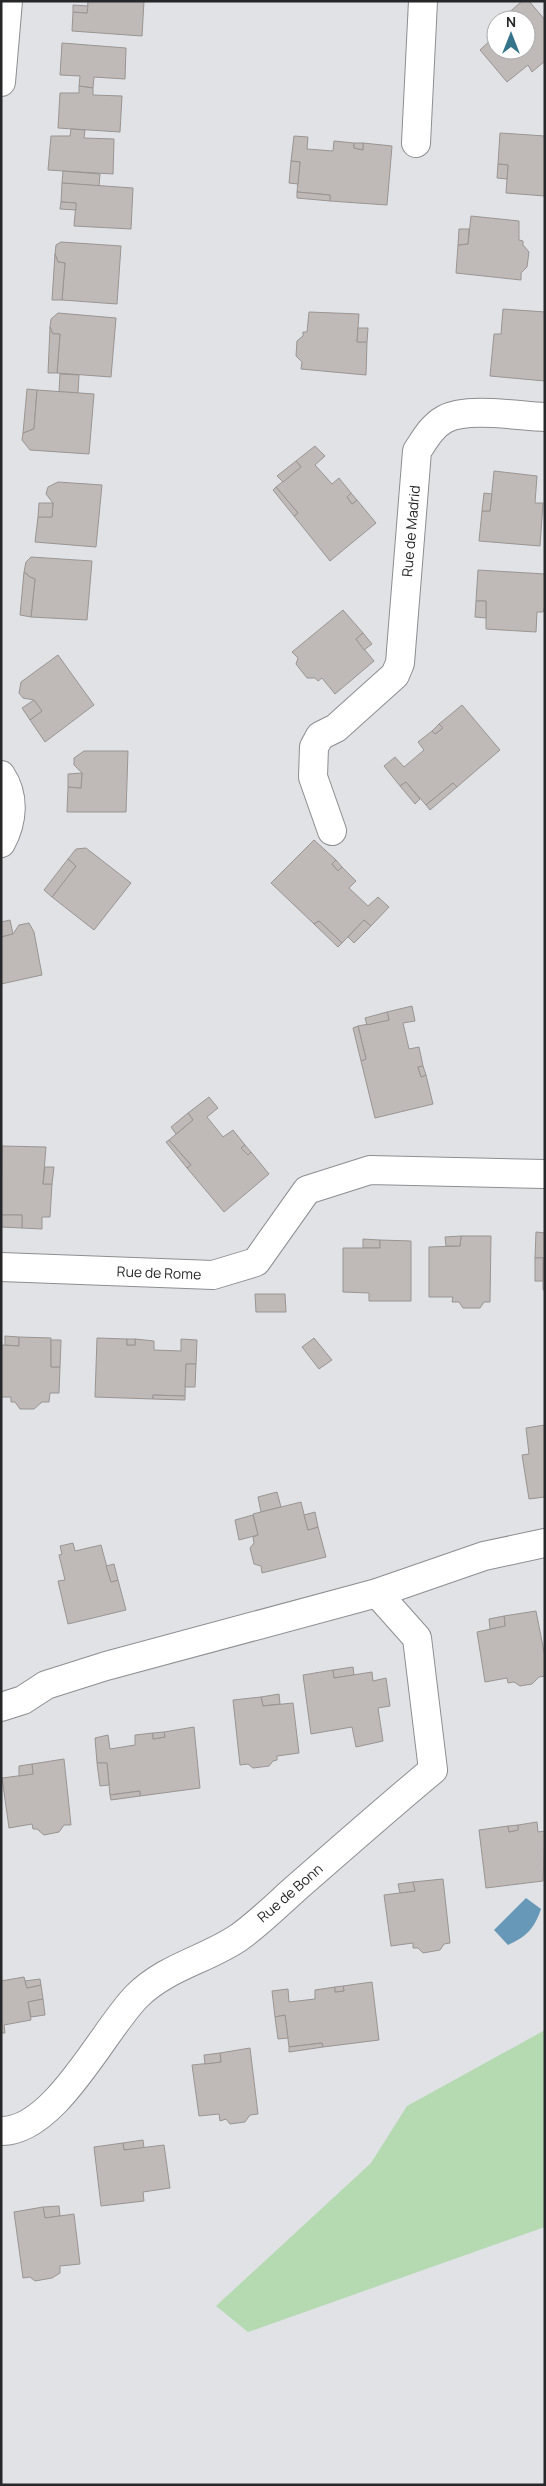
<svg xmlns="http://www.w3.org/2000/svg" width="546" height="2486" viewBox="0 0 546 2486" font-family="Manrope,sans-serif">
	<rect width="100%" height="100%" fill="#e0e2e6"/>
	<path fill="#b5dab2" d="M545,2030V2227L248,2332L216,2306L371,2163L407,2106Z"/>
	<path fill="#6898b7" d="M526,1898L541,1909C534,1929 527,1936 508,1945L494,1930Z"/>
	<g fill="#bfbab8" stroke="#9a9593">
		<path d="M88,1H144L142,36L72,31L73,12L87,13Z"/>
		<path d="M522,1H529L545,20V61L532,72L528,65L507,82L480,50L496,35V50H526V20L503,18Z"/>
		<path d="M73,5L88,6L87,13L73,12Z"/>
		<path d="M496,24V35L494,36L489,31Z"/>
		<path d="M62,43L126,48L125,79L94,77L93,88L79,86L80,76L60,75Z"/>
		<path d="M79,86L93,88V95L122,96L120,132L58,128L60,93H79Z"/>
		<path d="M71,129L85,130L84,138L114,139L113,174L48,170L51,136H70Z"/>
		<path d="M500,133L545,136V196L506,193L508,165L498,164Z"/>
		<path d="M294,136L308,137L307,149L333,151L334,141L354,143V148L363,150V143L392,146L387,205L330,201V195L297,192L300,162L291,161Z"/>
		<path d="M354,143H363V150L354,148Z"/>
		<path d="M291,161L300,162L298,184L289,183Z"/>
		<path d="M498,164L508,165L507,179L497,178Z"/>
		<path d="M63,171L100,174L99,186L62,183Z"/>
		<path d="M62,183L133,188L131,229L74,226L76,203L61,202Z"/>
		<path d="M297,192L330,195V201L297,198Z"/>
		<path d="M61,202L76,203V210L60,209Z"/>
		<path d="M471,216L519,221V240L523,241V245L529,252L527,267L521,273V280L456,273L458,245L468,244Z"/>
		<path d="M459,229H469L468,244L458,245Z"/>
		<path d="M61,242L121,246L117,304L62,300L65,263L58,262L55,254L56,245Z"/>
		<path d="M55,254L58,262L65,263L62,300H52Z"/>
		<path d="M503,309L545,312V381L490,376L494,334H501Z"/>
		<path d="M309,312L359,314L357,342H367L366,375L301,369L302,362L296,356L297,341L303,336V332H307Z"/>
		<path d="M58,313L116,318L111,377L57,373L60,334H53L50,327L51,319Z"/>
		<path d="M50,327L53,334H60L57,373H48Z"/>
		<path d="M358,328H368L367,342H357Z"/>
		<path d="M60,374L79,375L78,393L59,392Z"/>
		<path d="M27,389L37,390L34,429L23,433Z"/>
		<path d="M37,390L94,394L89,454L30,450L22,440L23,433L34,429Z"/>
		<path d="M315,446L325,456L315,465L332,484L339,478L351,493L347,497L352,504L357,500L376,523L330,561L294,516L298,513L276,487L301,467L296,461Z"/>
		<path d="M296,461L301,467L283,482L277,476Z"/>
		<path d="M494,471L537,476L535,503H543L540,546L479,541L482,511H490Z"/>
		<path d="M58,482L102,485L96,547L35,542L38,517H52L53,503L46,494L48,487Z"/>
		<path d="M276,487L298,513L294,516L273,490Z"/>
		<path d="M351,493L357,500L352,504L347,497Z"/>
		<path d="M484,493L492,494L490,511H482Z"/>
		<path d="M39,503H53L52,517H38Z"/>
		<path d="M31,557L92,561L87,620L31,617L35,579L30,577L24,572L26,562Z"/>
		<path d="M478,570L545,574V606L543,612H537L536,632L486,629V601H476Z"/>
		<path d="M24,572L30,577L35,579L31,617L20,615Z"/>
		<path d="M476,601H486V618L475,617Z"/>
		<path d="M343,610L363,633L356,639L374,661L335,694L322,678L318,681L315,678H307L296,664L298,658L292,652Z"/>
		<path d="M363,633L372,644L364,650L356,639Z"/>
		<path d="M58,655L94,705L45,742L30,720L42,711L34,700L23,698L19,693L21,682Z"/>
		<path d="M34,700L42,711L30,720L22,708Z"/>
		<path d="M462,705L500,750L457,787L453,783L426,805L406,782L400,786L384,766L395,757L404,767L424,750L418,742L432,731L435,734L443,728L439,724Z"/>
		<path d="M439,724L443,728L435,734L432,731Z"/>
		<path d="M84,751H128L126,812H67L68,787L81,788L82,773L74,765V758Z"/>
		<path d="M82,773L81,788L68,787V774Z"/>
		<path d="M406,782L420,799L415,804L400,786Z"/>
		<path d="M453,783L457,787L430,810L426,805Z"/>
		<path d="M314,840L336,860L332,864L338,871L342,867L356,881L349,888L368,906L378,897L389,907L371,926L364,920L342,943L319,921L314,924L271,883Z"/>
		<path d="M86,848L131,883L94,930L52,897L76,866L68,859L76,849Z"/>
		<path d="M68,859L76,866L52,897L44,890Z"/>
		<path d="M336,860L342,867L338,871L332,864Z"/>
		<path d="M10,920L13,934L1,937V922Z"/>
		<path d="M364,920L371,926L354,943L348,937Z"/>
		<path d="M319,921L342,943L338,947L314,924Z"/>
		<path d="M29,923L34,932L42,975L1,984V937L13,934L19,925Z"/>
		<path d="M412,1006L415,1021L403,1023L409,1049L419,1047L423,1066L418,1067L421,1077L426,1075L433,1104L375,1118L361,1061L366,1059L358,1026L389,1020L387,1012Z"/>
		<path d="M387,1012L389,1020L367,1025L365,1018Z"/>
		<path d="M358,1026L366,1059L361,1061L353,1028Z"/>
		<path d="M423,1066L426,1075L421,1077L418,1067Z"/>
		<path d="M209,1097L218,1108L207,1117L223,1137L233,1130L245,1145L241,1148L248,1155L251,1152L269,1174L224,1212L187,1168L191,1165L169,1140L193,1120L188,1113Z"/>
		<path d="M188,1113L193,1120L176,1134L171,1127Z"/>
		<path d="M169,1140L191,1165L187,1168L166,1142Z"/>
		<path d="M245,1145L251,1152L248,1155L241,1148Z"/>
		<path d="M2,1146L46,1147L43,1184H52L50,1217H42V1229L22,1228V1215H1Z"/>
		<path d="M45,1167H54L52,1184H43Z"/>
		<path d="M1,1215H22V1228L1,1227Z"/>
		<path d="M536,1232L545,1233V1290H543V1258H535Z"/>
		<path d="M461,1236H491L490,1302H484L480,1308H463L459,1302H452L453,1297H429V1247L460,1246Z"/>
		<path d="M461,1236L460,1246H446L445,1237Z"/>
		<path d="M363,1239L380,1240V1248H363Z"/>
		<path d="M380,1240L411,1241V1301H369V1293L343,1292V1248H380Z"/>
		<rect x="535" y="1258" width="8" height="23"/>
		<path d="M255,1294H285L286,1312H256Z"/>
		<path d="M5,1336L19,1337V1346L5,1345Z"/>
		<path d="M19,1337L51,1338V1367H60L59,1393H50L49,1402H42L34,1409H20L15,1402H11V1397H1V1345L19,1346Z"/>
		<path d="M97,1338L127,1339V1345H135V1339L154,1341V1350L181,1351V1339L197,1340L196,1364H186L185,1396L153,1395V1399L95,1397Z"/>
		<path d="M314,1338L332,1360L319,1369L302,1347Z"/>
		<rect x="127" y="1339" width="8" height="6"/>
		<path d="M51,1340H61L60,1367H51Z"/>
		<path d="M186,1364H196L195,1387H185Z"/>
		<path d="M153,1395L185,1396V1400L153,1399Z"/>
		<path d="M545,1425V1497L529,1499L522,1455L529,1454L526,1428Z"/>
		<path d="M277,1492L281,1507L261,1512L258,1497Z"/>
		<path d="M301,1502L308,1530L318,1527L326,1557L262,1573L261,1566L254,1564L250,1548L254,1543L253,1537L258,1535L253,1514Z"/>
		<path d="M315,1512L318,1527L308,1530L304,1515Z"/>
		<path d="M253,1515L258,1535L239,1540L235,1520Z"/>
		<path d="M73,1543L75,1551L101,1545L111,1582L118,1580L126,1610L68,1624L58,1581L65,1580L59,1555L62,1554L60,1546Z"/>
		<path d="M114,1564L118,1580L111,1582L106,1566Z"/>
		<path d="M536,1611L545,1657V1676L539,1677L532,1684L520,1686L514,1682L508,1683L507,1678L485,1682L477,1632L505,1626L504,1616Z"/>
		<path d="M504,1616L505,1626L490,1629L489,1619Z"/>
		<path d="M353,1667L354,1675L334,1678L333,1670Z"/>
		<path d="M333,1670L334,1678L372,1672L373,1681L386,1678L390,1706L378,1708L383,1741L356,1747L352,1727L311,1734L303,1675Z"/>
		<path d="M279,1694L280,1704L263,1706L261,1697Z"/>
		<path d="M261,1697L263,1706L293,1703L299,1753L277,1756V1760L273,1761L269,1766L253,1768L248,1764L240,1765L233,1700Z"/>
		<path d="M194,1727L200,1788L140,1796V1791L110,1795L107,1763H97L95,1738L108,1735L110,1749L135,1745V1735L153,1733V1739L165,1737L164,1732Z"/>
		<path d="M164,1732L165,1737L153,1739V1733Z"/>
		<path d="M64,1759L71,1825H64L59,1832L44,1835L37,1829H33L32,1824L9,1828L2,1778L33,1774L32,1764Z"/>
		<path d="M97,1763H107L109,1785L100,1786Z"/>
		<path d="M32,1764L33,1774L19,1776V1766Z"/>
		<path d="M140,1791V1796L111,1800L110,1795Z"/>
		<path d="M537,1822L538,1832L545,1831L543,1881L486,1888L479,1830L508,1826L509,1832L518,1830V1825Z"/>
		<path d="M518,1825V1830L509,1832L508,1826Z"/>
		<path d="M443,1879L450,1943L444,1944L440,1950L423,1953L418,1948H413V1943L391,1946L384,1895L415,1891L413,1882Z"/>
		<path d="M413,1882L415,1891L400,1893L398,1884Z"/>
		<path d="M24,1977L27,1988L41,1985L43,1999L28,2002L31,2020L4,2025L5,2033H1V1981Z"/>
		<path d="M40,1979L41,1985L27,1988L25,1981Z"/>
		<path d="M372,1982L379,2040L323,2047L322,2043L289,2047L285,2015L275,2017L272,1991L288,1989L289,2002L315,1999V1990L335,1987V1992L344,1991L343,1986Z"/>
		<path d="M343,1986L344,1991L335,1992V1987Z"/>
		<path d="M43,1999L45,2015L31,2017L28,2002Z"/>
		<path d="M285,2015L288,2038L278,2039L275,2017Z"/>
		<path d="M322,2043L323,2047L289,2052V2047Z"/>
		<path d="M250,2048L258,2114L250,2115L245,2122L230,2124L226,2119L220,2121L219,2114L199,2116L192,2065L221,2062L220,2053Z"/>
		<path d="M220,2053L221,2062L205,2064L204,2055Z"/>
		<path d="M143,2140L144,2148L124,2150L123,2143Z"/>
		<path d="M123,2143L124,2150L164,2145L170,2188L143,2192L144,2201L101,2206L94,2147Z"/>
		<path d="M59,2206L60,2216L45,2218L43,2207Z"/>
		<path d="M43,2207L45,2218L74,2214L80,2264L60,2266V2273L52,2278L35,2281L30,2277L23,2278L14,2212Z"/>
	</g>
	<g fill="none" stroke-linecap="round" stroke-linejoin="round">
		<g stroke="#8d8e92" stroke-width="30">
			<g id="minor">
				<path d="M1,82L8,1"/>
				<path d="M416,143L423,1"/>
				<path d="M1,775C15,796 13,821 1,843"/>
				<path d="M332,831L313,777L314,747L320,736L336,728L395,675L400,663L417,451C425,439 432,426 445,419C468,407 518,416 545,417"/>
				<path d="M1,1267L213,1275L256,1262L307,1190L370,1170L545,1174"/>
				<path d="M1,1707L23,1700L46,1685L106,1666L377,1593L484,1556L545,1543"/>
				<path d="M1,2131C55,2132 103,2030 137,1996C166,1967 205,1960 238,1938C258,1924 277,1905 295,1889C341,1849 386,1809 433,1770L417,1638L377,1593"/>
			</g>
		</g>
		<use href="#minor" stroke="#fff" stroke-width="28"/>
	</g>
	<g text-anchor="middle" stroke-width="4" stroke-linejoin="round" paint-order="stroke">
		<g font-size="14" fill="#262728" stroke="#fff">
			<text transform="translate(411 531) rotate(-85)" y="5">Rue de Madrid</text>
			<text transform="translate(159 1273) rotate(2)" y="5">Rue de Rome</text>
			<text transform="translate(290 1893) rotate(-41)" y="5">Rue de Bonn</text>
		</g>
	</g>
	<rect width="546" height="2486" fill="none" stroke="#262728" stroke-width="5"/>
	<g transform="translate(511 35)"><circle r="24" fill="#ffffff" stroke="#a8a9a9"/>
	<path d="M0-4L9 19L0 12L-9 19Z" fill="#36748a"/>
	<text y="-8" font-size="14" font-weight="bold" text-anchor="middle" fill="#262728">N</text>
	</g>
</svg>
